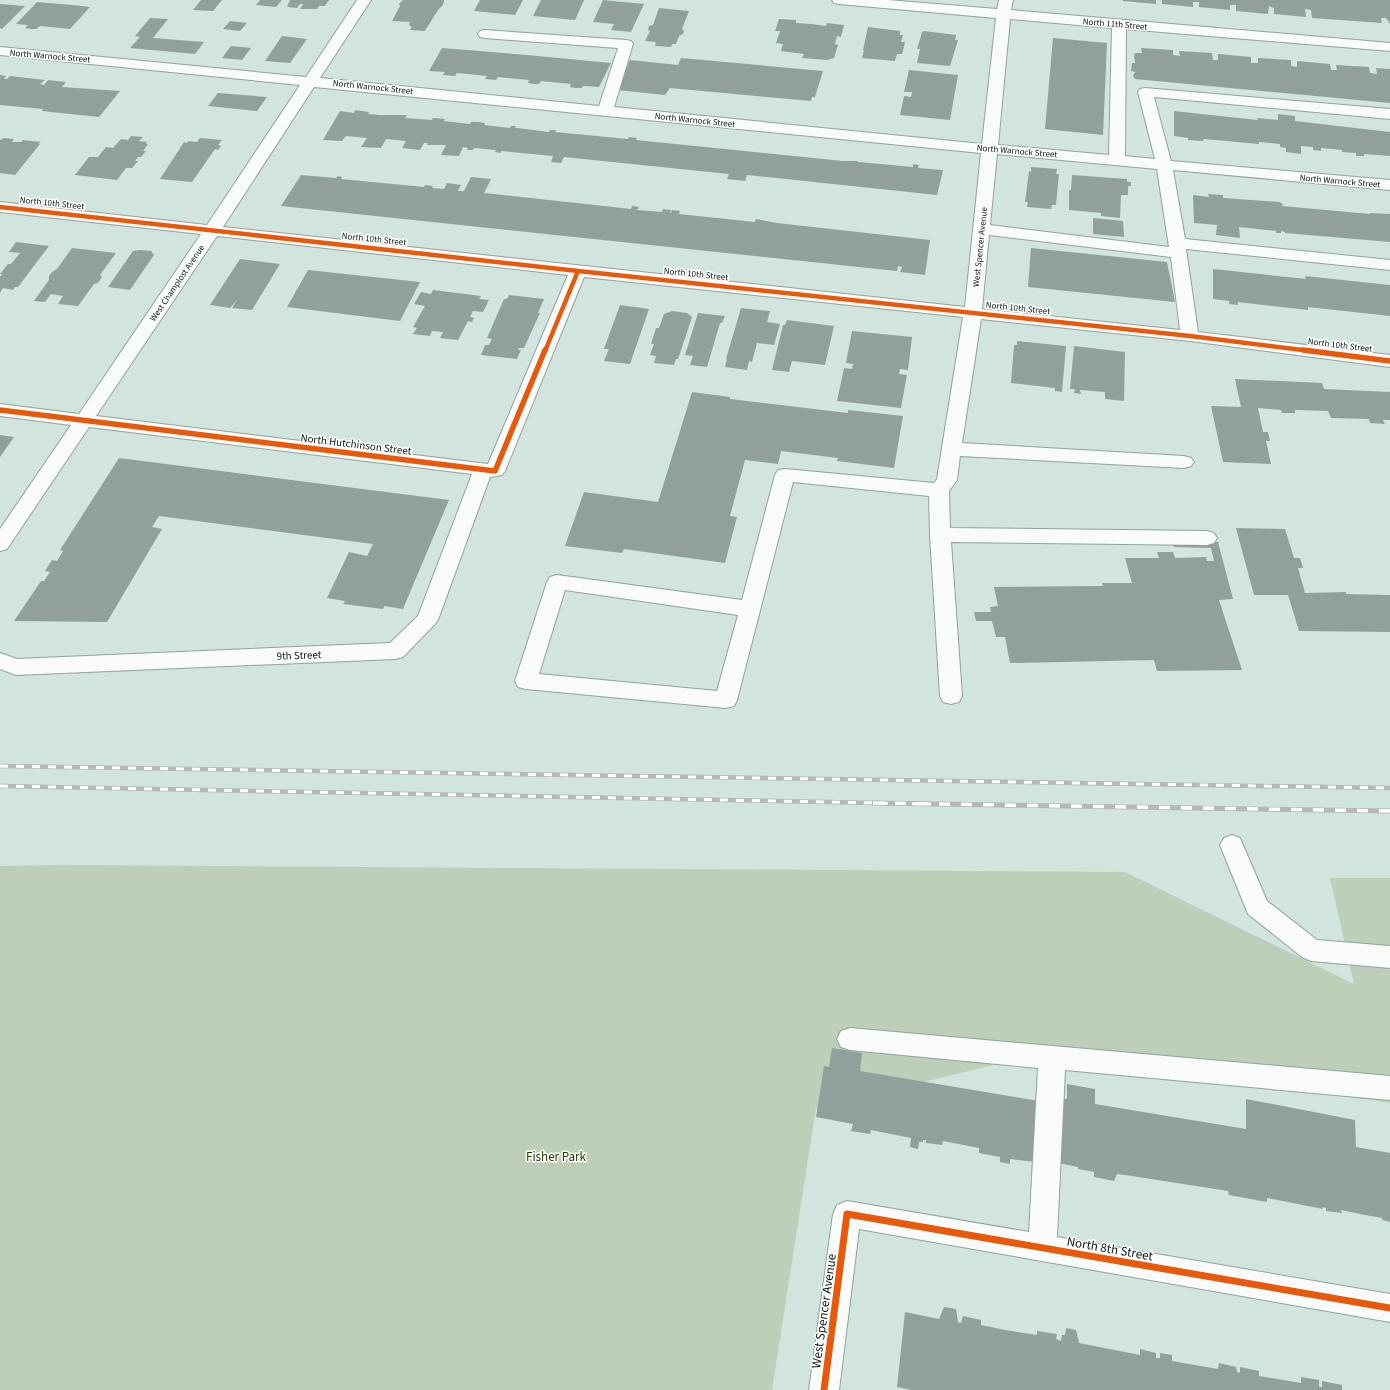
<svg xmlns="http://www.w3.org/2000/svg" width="1390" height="1390" viewBox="0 0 1390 1390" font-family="'Source Sans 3',sans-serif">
	<rect width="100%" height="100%" fill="#d1e4de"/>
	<path fill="#becfb9" d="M64,865L1125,872L1354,984L1330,878H1390V1103L1047,1052L816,1108L772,1390H0V866Z"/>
	<g fill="#91a09d">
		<path d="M201,0H222L213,11L193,10Z"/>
		<path d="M260,0H282L276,7L256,5Z"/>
		<path d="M290,0H329L325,6H319L317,9H300L303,4H300L297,8L287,7Z"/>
		<path d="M403,0H444L443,5L438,10L425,31L410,30L412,27L409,25L410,22L392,21L400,6L399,4Z"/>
		<path d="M480,0H523L515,15L474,11Z"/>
		<path d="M541,0H584L575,20L533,16Z"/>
		<path d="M603,0L644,4L631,32L611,30L614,24L593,22Z"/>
		<path d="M1123,0H1156V4L1123,1Z"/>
		<path d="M1162,0H1390V24L1386,18H1381L1382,23L1312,18L1311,10L1305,9L1306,17L1274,14V8L1269,6L1268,14L1236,11V5H1230V10L1199,7V2H1193V7L1162,4Z"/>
		<path d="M37,2L72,5L90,7L70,29L40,26L36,29H32L25,28L28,25L16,24Z"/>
		<path d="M0,4L25,6L2,29L0,28Z"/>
		<path d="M659,8L689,11L682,29L684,31L683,34L679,36L676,44H672L671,47L655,46L656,42L645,41L650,31L648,30L649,26L653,25Z"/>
		<path d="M150,18L168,19L153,38L204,42L195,54L130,48L140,37L135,36Z"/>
		<path d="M779,19L796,20V23L812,24L826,26L827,23L844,25L841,37L837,36L835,44L838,45L834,58L827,60L802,58L804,54L781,51L783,44L776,43L780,31H775Z"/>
		<path d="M230,21L247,23L240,31L223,29Z"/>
		<path d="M868,27L900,31V35H903L901,42H905L902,54H897L895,61L862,58L864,50H863Z"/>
		<path d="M924,31L956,35L955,40H958L950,66L917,63L920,49H917L922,32Z"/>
		<path d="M282,36L307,39L290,63L265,61Z"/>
		<path d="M1053,38L1107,43L1103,135L1045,129Z"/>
		<path d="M231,46L251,48L242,60L222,58Z"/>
		<path d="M442,48L527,55L611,63L599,87L583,86L582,88H575L570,87L571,84L541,81L539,84H533L528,83L529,80L498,77L496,80L485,79L487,76L457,73L455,76L443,75L445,72L429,71Z"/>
		<path d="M1141,48L1173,50V55L1180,56L1179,51L1212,53L1213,60H1218V54L1251,57V63H1258V58L1291,60V66L1297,67V61L1330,64L1331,70H1337L1336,65L1369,67L1370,73L1377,74L1376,68L1390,69V103L1135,79L1133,76L1135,72L1131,71L1132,63H1135L1134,56L1135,53H1142Z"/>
		<path d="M681,58L823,71L815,97H812L811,101L670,88L665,95L617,90L630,60L678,65Z"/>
		<path d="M909,70L958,75L950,120L900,115L904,96L911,97L912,92H904Z"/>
		<path d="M0,75L6,76L4,79H7L10,76L45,80L40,84L44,85L48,80L66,82L62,87L120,91L99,117L42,111L43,109L0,105Z"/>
		<path d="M218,93L267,97L257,111L208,106Z"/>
		<path d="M355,110L369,112L368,114L380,115H407L405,118L432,120L433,118L445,119L444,121L470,124L471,122H478L485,123L484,125L510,128L511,126H516L515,128H517L549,132L550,130H556L555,132L628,139L629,137L637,138L636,140L843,161H857L859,162L913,167V164L919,165L918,168L943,170L937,195L747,175L745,181L727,179L729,174L564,157L561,163L551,162L553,156L501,151V153L495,152L496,150L474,148L473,150H467L468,148L463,147L459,156L441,155L446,145H427L428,143H424L420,150L402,148L406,141L386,139L381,148L361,147L367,138L346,136L342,141L323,140L340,111L354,113Z"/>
		<path d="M1174,111L1257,120L1258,118L1278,120V114L1295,116V121L1390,132V156L1364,154V156H1356V153L1342,152V150L1321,148V151L1313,150V147L1301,146V154L1286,152V148L1280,147V144L1259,142V144L1204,139L1203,141L1188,140V138L1174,136Z"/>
		<path d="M131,136L143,137L139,141L147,142L146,144H148L143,151H146L141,157H138L135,161H138L132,168H126L117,180L75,175L89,157H98L106,147L113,148L121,139L128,140Z"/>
		<path d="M4,138L14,139L12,142H21L23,140L41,142L38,144H40L15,175L0,173V140Z"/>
		<path d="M200,138L222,140L218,145L221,146L218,150L215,149L192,182L160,179L184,142L187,143L188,141L197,142Z"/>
		<path d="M1031,167L1057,169L1056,174H1059L1056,205H1052L1051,209L1027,207L1028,202H1025L1029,171L1031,172Z"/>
		<path d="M301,175L336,178L338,176L342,177L341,179L424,187L425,185L433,186L432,188L444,189L447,183L461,185L458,191H464L471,177L491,179L484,193L631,209L632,206L639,207L637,210L662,212L663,209L671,210L670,213H671L672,210L680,211L679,214L755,222L756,219L777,223L930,240L925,275L900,272L902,267L898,266L897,271L281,206Z"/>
		<path d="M1072,175L1127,179V182H1131V186H1128V195H1121L1120,218L1101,216V213L1069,210V190H1071Z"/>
		<path d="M1208,194L1223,195V198L1279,202L1283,204L1282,206L1370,214V213L1390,214V242L1285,233V232L1281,231V233H1276V231L1239,227L1240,238L1216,235L1217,225L1194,223L1193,195L1209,197Z"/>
		<path d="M1093,218L1123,221L1124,237L1093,234Z"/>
		<path d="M16,242L49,246L18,287H15L13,290L3,288L0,293V277L2,274H0L8,264H11L20,253L9,252Z"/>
		<path d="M72,248L116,253L100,275L102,277L98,283L94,284L78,306L58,304L63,296L51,294L45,302L34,301L49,280V276L52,272L57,269Z"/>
		<path d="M1031,248L1167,262L1175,302L1028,287Z"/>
		<path d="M140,250L151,251L154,255L130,290L108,287L133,251Z"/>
		<path d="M240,259L280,264L252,310L232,308L237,300L230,308L210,305Z"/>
		<path d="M1213,269L1306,279L1305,276L1390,285V316L1308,307V310L1238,302V305L1229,304V301L1213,299Z"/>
		<path d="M308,270L420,282L400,321L287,307Z"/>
		<path d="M433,290L481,296L479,299L489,300L483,312L473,311L470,317L474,318L472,322L468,321L458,340L440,338L443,332L432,331L430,336L413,334L417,328L413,327L425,306L414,304L421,292L431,294Z"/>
		<path d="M509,295L544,299L538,313H540L524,348H519L518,350H521L517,359L481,355L485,345H489L492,339L487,338L504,299H507Z"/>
		<path d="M620,305L649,309L630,364L604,361L609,349H604Z"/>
		<path d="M741,308L770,311L767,322L780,324L774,345L757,343L752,362L749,361L747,370L725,367L727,359H726Z"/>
		<path d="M672,311L687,313L692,317L678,359H676L674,365L654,363L656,356L650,355L654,344H651L656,328H659L664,314Z"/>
		<path d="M698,313L725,316L722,323H720L707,367L690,365L693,356L685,355Z"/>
		<path d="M787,320L834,326L825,365L792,361L789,372L772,370L783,325H785Z"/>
		<path d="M852,331L912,337L908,370L900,369L899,374L907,375L901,408L837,401L844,368L852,369L853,364L846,363Z"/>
		<path d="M1017,341L1066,346L1062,392L1055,391V388L1011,383L1014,345H1017Z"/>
		<path d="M1074,346L1125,352L1124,401L1105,399V392L1080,390L1081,394L1074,393L1075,389H1070Z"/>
		<path d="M1235,379L1322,383L1324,389L1390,392V420H1383L1385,424L1370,423L1369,419L1331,418L1328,411L1295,410V413H1282L1281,410L1258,408L1263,432H1268L1270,441H1266L1271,464L1223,462L1211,406L1241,407Z"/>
		<path d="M692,392L730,397V399L848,413V410L903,416L894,468L837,461L838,458L781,451L778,464L745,460L730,516L737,517L725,563L624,549L622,553L565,546L584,492L658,502Z"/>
		<path d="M0,435L14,437L0,457Z"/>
		<path d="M119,458L449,500L403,609L384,606L383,609L343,604L345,601L327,598L349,552L367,556L373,544L159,516L152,527L162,529L107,622L14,621L41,581H44L50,572L45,571L52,560L57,561L63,551L60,550Z"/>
		<path d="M1236,528L1285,529L1294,558H1300L1303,568H1298L1305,593L1346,592V594L1390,595V632L1299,631L1288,595H1254Z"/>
		<path d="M1172,542H1218L1233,599L1219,600L1242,670L1157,671L1154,660L1010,663L1005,637H996L992,621H976L974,612H991L990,607L998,606L994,587L1103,586L1102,583H1132L1125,558H1159L1157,552H1173L1175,558L1206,557L1207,561H1214L1211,548L1174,547Z"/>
		<path d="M832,1048L862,1053L860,1071L1039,1101L1036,1162L1010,1159V1164L1000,1162V1157L979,1153V1148L943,1141L942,1145L926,1143V1140H923V1142H919L918,1149L910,1147L911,1138L871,1130L870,1134L851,1131L853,1124L816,1117L824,1066L829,1067Z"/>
		<path d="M1067,1084L1095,1089V1104L1246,1129V1099L1355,1120L1356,1147L1390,1153V1222L1382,1220V1218L1360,1214L1341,1210L1342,1213L1326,1211V1208L1322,1207L1323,1209L1267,1198V1202L1229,1195L1228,1191L1132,1176L1117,1174L1114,1181L1094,1177V1172L1078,1169V1167L1058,1163L1060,1099H1067Z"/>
		<path d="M944,1307L956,1309L958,1322L961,1323L963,1316L981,1320V1325L1005,1330L1037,1335V1331L1057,1334L1056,1339L1061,1341L1062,1335H1065L1066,1328L1076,1330L1079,1343L1140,1355V1349L1156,1353V1358H1160V1353L1172,1355V1361L1218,1369L1219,1363L1236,1367L1237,1372L1240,1373V1367L1259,1371V1376L1301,1383V1377L1319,1380V1387H1322V1381L1342,1385V1390H911L897,1387L905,1312L939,1319Z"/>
	</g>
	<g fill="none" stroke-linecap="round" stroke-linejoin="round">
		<g stroke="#93a29d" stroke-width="2">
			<g id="minor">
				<path d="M357,0H371L320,78L599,106L618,48L485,38L480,37L478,34L480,31L485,30L626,40L631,41L633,44L614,107L982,144L996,18L839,4L834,3L832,0H888L997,9L999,0H1013L1011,10L1390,43V51L1126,29L1125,156L1155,159L1138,92L1140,89L1145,88L1390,109V119L1154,97L1171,161L1390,180V190L1173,170L1185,239L1390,260V270L1186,249L1198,332L1390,355V367L1190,341L981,319L962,443L1184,456L1191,458L1194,462L1191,466L1184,468L960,456L957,480L949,491L950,528L1207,531L1214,533L1217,538L1214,543L1207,545L951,542L962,696L959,702L951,704L943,702L940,696L930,535L929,496L793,482L737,700L734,706L726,708L526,689L518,687L515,681L547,582L550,577L557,575L742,600L775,475L778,470L785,469L934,483L937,479L963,317L584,277L505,471L502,475L490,477L438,620L434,625L403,657L395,659L16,675L0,669V653L17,659L390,643L418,616L472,474L89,427L7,549L0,551V529L71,425L0,416V404L79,414L201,234L0,212V202L207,225L300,85L0,55V47L306,77ZM1010,19L1112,28L1109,155L998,145ZM314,87L981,153L965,307L223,227ZM997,154L1157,169L1169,247L990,225ZM989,235L1171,257L1180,330L982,309ZM217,236L568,275L488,464L96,416ZM565,590L738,615L717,691L539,674Z"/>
				<path d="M1232,835L1240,838L1267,901L1317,940L1390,946V968L1311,961L1302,957L1248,914L1220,845L1224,838Z"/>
				<path d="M850,1028L1390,1076V1100L1065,1070L1057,1237L1390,1294V1322L859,1229L839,1390H809L833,1214L837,1205L847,1201L1029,1232L1038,1068L850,1050L841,1047L837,1039L841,1031Z"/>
			</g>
		</g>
		<use href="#minor" fill="#f8fbfa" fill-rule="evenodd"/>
		<g stroke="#b3b9b7" stroke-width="4.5">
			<g id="rail-far1">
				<path d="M0,766L1390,788"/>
				<path d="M0,786L931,804"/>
			</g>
		</g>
		<g stroke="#b3b9b7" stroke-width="5">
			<path id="rail" d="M873,803L1390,811"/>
		</g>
		<use href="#rail-far1" stroke="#fff" stroke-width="3" stroke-dasharray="8" stroke-linecap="butt"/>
		<use href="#rail" stroke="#fff" stroke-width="3.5" stroke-dasharray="11" stroke-linecap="butt"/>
		<g stroke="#fff" stroke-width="6">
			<g id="cycleway-far2">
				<path d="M0,207L578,271L1190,336L1311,351"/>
				<path d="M545,351L578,271"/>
			</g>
		</g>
		<g stroke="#fff" stroke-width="8">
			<g id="cycleway-far1">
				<path d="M1303,350L1390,361"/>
				<path d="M0,410L495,471L545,350"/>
			</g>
		</g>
		<g stroke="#fff" stroke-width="10">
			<path id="cycleway" d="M824,1390L847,1214L1390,1308"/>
		</g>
		<use href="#cycleway-far2" stroke="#e8590c" stroke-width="4.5"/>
		<use href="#cycleway-far1" stroke="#e8590c" stroke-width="5.5"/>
		<use href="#cycleway" stroke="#e8590c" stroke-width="7"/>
	</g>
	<g text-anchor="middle" stroke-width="3" stroke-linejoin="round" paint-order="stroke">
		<g font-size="9" fill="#0b1714" stroke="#fff">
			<text transform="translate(1115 24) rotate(5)" y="3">North 11th Street</text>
			<text transform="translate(50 56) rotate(5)" y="3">North Warnock Street</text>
			<text transform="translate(373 87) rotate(6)" y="3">North Warnock Street</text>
			<text transform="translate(695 120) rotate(6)" y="3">North Warnock Street</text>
			<text transform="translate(1017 151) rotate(5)" y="3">North Warnock Street</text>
			<text transform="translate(1340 181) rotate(5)" y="3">North Warnock Street</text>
			<text transform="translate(52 203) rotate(6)" y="3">North 10th Street</text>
			<text transform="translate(374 239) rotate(6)" y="3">North 10th Street</text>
			<text transform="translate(980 247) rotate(-84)" y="3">West Spencer Avenue</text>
			<text transform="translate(696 274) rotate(6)" y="3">North 10th Street</text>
			<text transform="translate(177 283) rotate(-56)" y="3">West Champlost Avenue</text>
			<text transform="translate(1018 308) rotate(6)" y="3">North 10th Street</text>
			<text transform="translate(1340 345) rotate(7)" y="3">North 10th Street</text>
		</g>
		<g font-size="11" fill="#0b1714" stroke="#fff">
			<text transform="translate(356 444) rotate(7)" y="4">North Hutchinson Street</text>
			<text transform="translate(299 655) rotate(-2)" y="4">9th Street</text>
		</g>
		<g font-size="13" fill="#283a06" stroke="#fff">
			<text x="556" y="1161">Fisher Park</text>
		</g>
		<g font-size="13" fill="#0b1714" stroke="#fff">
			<text transform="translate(1110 1248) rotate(10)" y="5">North 8th Street</text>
			<text transform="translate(823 1311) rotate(-82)" y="5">West Spencer Avenue</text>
		</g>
	</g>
</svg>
